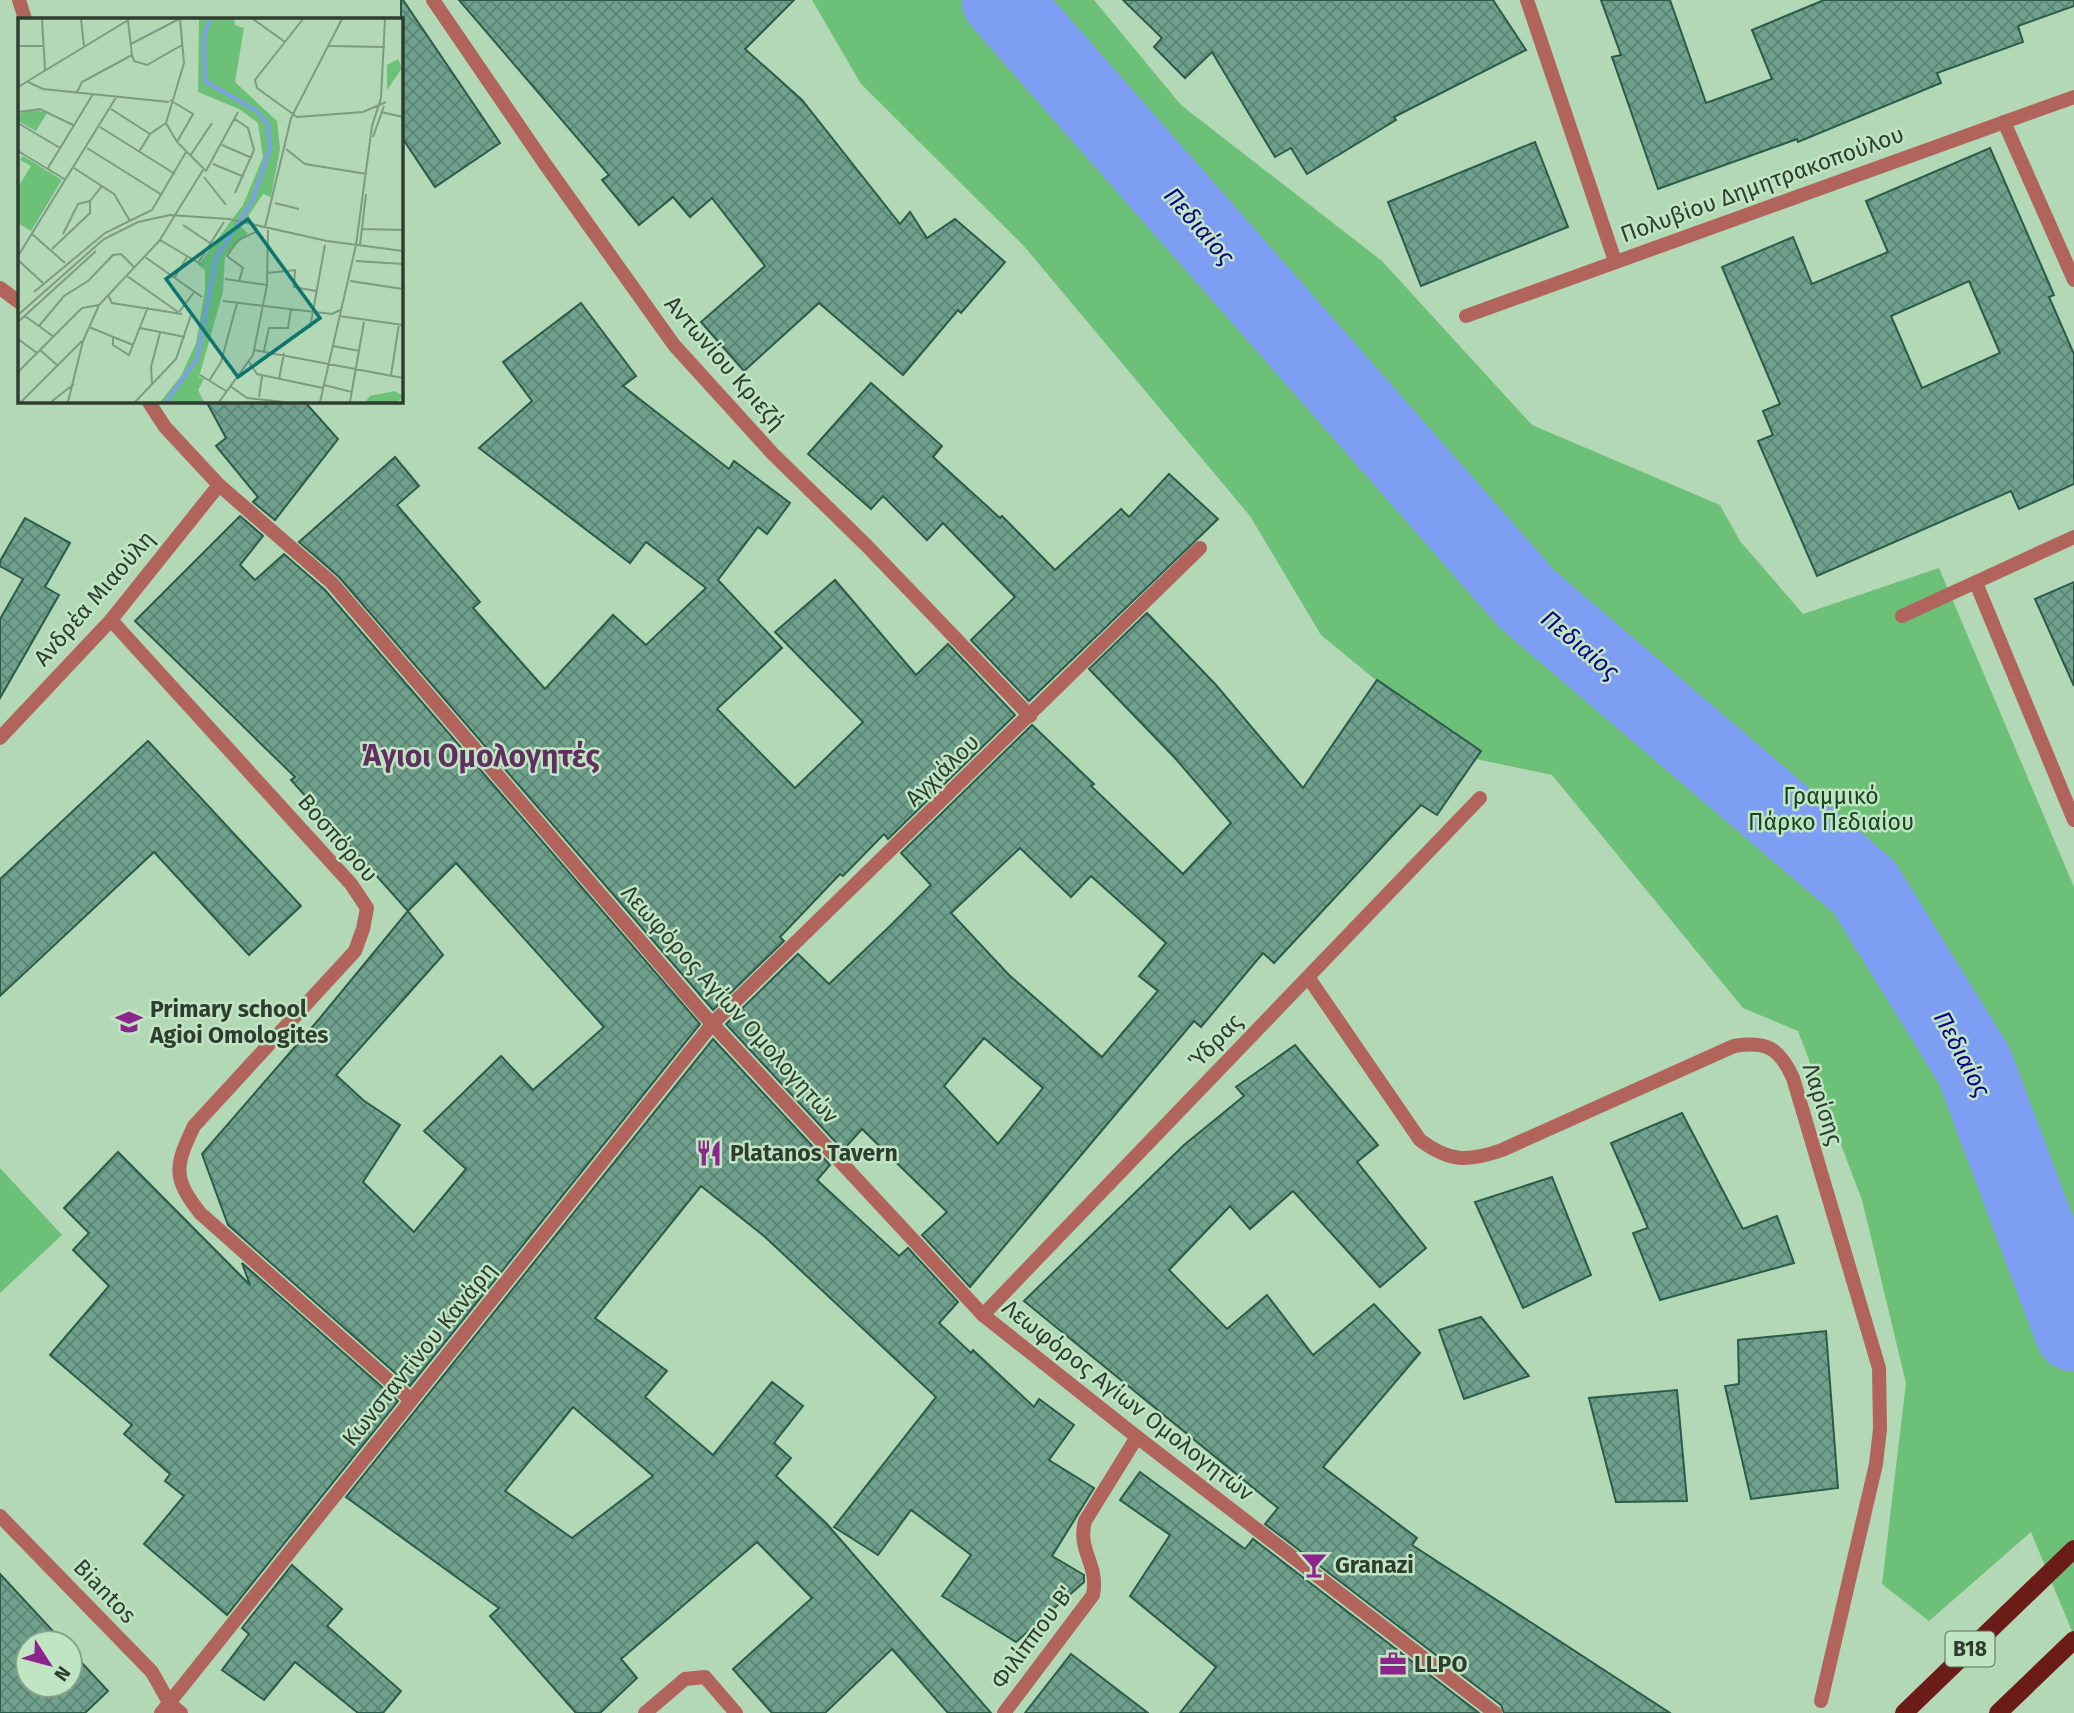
<svg xmlns="http://www.w3.org/2000/svg" width="2074" height="1713" viewBox="0 0 2074 1713" font-family="'Fira Sans',sans-serif">
	<defs>
		<pattern id="building-cross-hatch" width="8" height="8" patternUnits="userSpaceOnUse" patternTransform="scale(1.75)"><rect width="8" height="8" fill="#70a18d"/><path d="M0 0l8 8M0 8l8-8" fill="none" stroke="#5c8474"/></pattern>
	</defs>
	<rect width="100%" height="100%" fill="#b3d8b6"/>
	<g fill="#6dc078">
		<path d="M812,0H1094L1181,105L1382,261L1532,425L1720,505L1740,541L1803,614L1939,568L2074,887V1636L2031,1532L1929,1621L1882,1584L1906,1383L1862,1200L1798,1031L1743,1008L1552,775L1471,758L1321,635L1250,516L1023,245L861,84Z"/>
		<path d="M0,1168L62,1235L0,1293Z"/>
	</g>
	<g fill="none" stroke-linecap="round" stroke-linejoin="round">
		<path stroke="#7d9ef3" stroke-width="79" d="M1001,0L1527,599L1864,887L1974,1065L2074,1332"/>
	</g>
	<g fill="url(#building-cross-hatch)" stroke="#2b5b49" stroke-width="2" fill-rule="evenodd">
		<path d="M401,0H403L500,143L435,187L401,136Z"/>
		<path d="M459,0H794L745,49L802,100L900,224L910,212L927,238L955,219L1005,262L961,313L958,310L903,375L819,303L744,371L701,322L765,266L712,198L690,217L673,197L639,225L602,180L609,175Z"/>
		<path d="M1123,0H1493L1526,50L1394,117L1396,120L1307,174L1291,148L1275,157L1212,52L1185,78L1154,47L1162,38Z"/>
		<path d="M1601,0H1670L1706,103L1772,79L1752,30L1824,0H2074V6L2018,26L2023,42L1937,73L1941,83L1798,142L1797,139L1658,189L1612,57L1621,55Z"/>
		<path d="M1535,142L1568,227L1421,286L1388,202Z"/>
		<path d="M1990,148L2054,295L2049,297L2074,354V484L2019,509L2011,491L1817,576L1758,441L1773,435L1763,411L1780,404L1722,267L1793,237L1812,284L1888,252L1866,201ZM1969,281L2000,353L1922,388L1891,316Z"/>
		<path d="M581,303L636,376L623,386L729,469L734,461L790,503L767,534L758,527L718,580L782,648L717,709L795,788L863,722L775,632L835,580L916,675L948,644L1015,715L888,839L884,834L843,876L840,874L780,937L784,941L713,1010L339,577L299,542L395,457L419,486L397,505L480,602L473,608L545,689L613,615L646,645L706,588L646,542L630,563L479,448L532,401L503,362Z"/>
		<path d="M871,383L942,446L933,457L1000,518L1002,516L1055,570L1121,509L1129,517L1169,474L1218,519L1029,701L971,640L1015,597L943,523L927,540L883,496L871,509L808,454Z"/>
		<path d="M206,401H304L338,439L275,520L253,502L258,497L216,446L226,438Z"/>
		<path d="M240,516L263,536L240,565L255,580L284,554L325,590L700,1024L410,1386L228,1225L202,1154L320,1018L408,911L291,780L295,777L135,621ZM456,863L604,1027L533,1090L501,1056L424,1131L466,1169L414,1232L363,1182L400,1125L363,1100L336,1075L443,955L408,911Z"/>
		<path d="M25,518L70,543L45,587L59,595L0,698V619L23,579L0,566V561Z"/>
		<path d="M2074,582V686L2035,599Z"/>
		<path d="M1147,613L1216,685L1303,788L1377,680L1481,751L1437,815L1421,805L1274,963L1263,953L1201,1027L1194,1021L970,1287L922,1235L947,1212L862,1129L843,1150L726,1024L798,954L829,984L890,926L931,885L901,853L1032,725L1094,784L1091,786L1183,874L1231,823L1175,758L1089,669ZM1020,848L1071,897L1091,876L1166,943L1139,976L1158,991L1102,1057L1009,975L951,913ZM984,1038L1043,1088L998,1144L944,1086Z"/>
		<path d="M148,741L301,906L249,955L154,852L0,996V879Z"/>
		<path d="M713,1039L830,1165L817,1180L899,1256L908,1248L958,1302L939,1323L971,1353L973,1350L1034,1407L1039,1399L1074,1425L1049,1460L1094,1488L1052,1556L1084,1575V1582L1016,1642L942,1596L971,1555L911,1510L878,1555L834,1527L936,1397L764,1236L701,1186L595,1318L667,1371L645,1397L713,1455L772,1382L803,1406L774,1443L791,1458L776,1476L827,1524L991,1713H948L892,1649L825,1713H772L733,1669L812,1598L757,1542L621,1659L637,1678L600,1713H576L490,1616L499,1608L346,1497ZM573,1407L653,1476L572,1538L505,1491Z"/>
		<path d="M1295,1045L1378,1145L1357,1162L1426,1248L1380,1287L1293,1191L1250,1229L1230,1206L1169,1270L1227,1329L1267,1295L1313,1355L1374,1304L1420,1353L1323,1467L1417,1538L1412,1545L1670,1713H1504L1501,1705L1265,1524L1278,1508L1024,1301L1184,1145L1244,1096L1236,1087Z"/>
		<path d="M1682,1113L1743,1229L1777,1216L1794,1263L1660,1300L1633,1233L1648,1228L1611,1143Z"/>
		<path d="M118,1152L250,1285L242,1263L398,1401L227,1615L144,1544L184,1496L165,1481L170,1474L124,1434L132,1425L50,1355L109,1286L73,1250L89,1233L64,1208Z"/>
		<path d="M1552,1177L1591,1275L1523,1308L1475,1202Z"/>
		<path d="M1481,1317L1529,1376L1464,1399L1439,1330Z"/>
		<path d="M1826,1331L1838,1488L1751,1499L1725,1386L1739,1384L1738,1340Z"/>
		<path d="M1677,1390L1687,1501L1616,1502L1589,1398Z"/>
		<path d="M1140,1472L1245,1549L1253,1539L1479,1713H1180L1216,1667L1130,1596L1170,1535L1120,1500Z"/>
		<path d="M292,1565L342,1609L327,1626L401,1691L383,1713H358L295,1662L264,1700L222,1670L249,1634L242,1628Z"/>
		<path d="M0,1574L64,1643H28V1685H70V1650L108,1691L85,1713H0Z"/>
		<path d="M1071,1654L1148,1713H1025Z"/>
	</g>
	<g fill="none" stroke-linecap="round" stroke-linejoin="round">
		<g stroke="#b0645b" stroke-width="14">
			<path d="M19,0L25,19"/>
			<path d="M433,0L545,164L674,345L772,453L867,546L1030,716"/>
			<path d="M1527,0L1615,261"/>
			<path d="M2004,122L2074,280"/>
			<path d="M0,288L19,302"/>
			<path d="M1466,316L2074,97"/>
			<path d="M148,401L165,427L219,485L332,583L704,1015L983,1315L1137,1437L1495,1713"/>
			<path d="M1976,583L2074,820"/>
			<path d="M1902,616L2074,537"/>
			<path d="M111,620L351,884L367,908L363,929L355,951L194,1126C175,1166 172,1177 200,1213L411,1400"/>
			<path d="M0,738L111,620L219,485"/>
			<path d="M1308,977L1420,1140C1449,1162 1468,1162 1502,1150L1734,1046C1766,1041 1779,1047 1793,1078L1879,1368L1880,1429L1876,1464L1821,1701"/>
			<path d="M983,1315L1480,798"/>
			<path d="M0,1516L152,1672L170,1704L181,1713"/>
			<path d="M161,1713L713,1023L1200,548"/>
			<path d="M645,1713L685,1679L705,1677L736,1713"/>
			<path d="M1004,1713L1093,1595C1099,1563 1077,1552 1085,1521L1137,1437"/>
		</g>
		<g stroke="#6b1b18" stroke-width="18">
			<path d="M1904,1713L2074,1549"/>
			<path d="M1998,1713L2074,1640"/>
		</g>
	</g>
	<defs>
		<g id="school-bare" transform="scale(2.1)"><path d="M0-5L7-2L0 1L-7-2ZM-4 1L0 2.5L4 1V4Q0 6-4 4Z" fill="#8b258c" stroke="#c0e5c3" stroke-width="2.5" paint-order="stroke"/></g>
		<g id="restaurant-bare" transform="scale(2.1)"><path d="M-5-6h1v4h1v-4h1v4h1v-4h1v5L-1.5 .5V6h-2V.5L-5-1ZM5-6V6H3V1.5H1.5Q1.5-4 5-6Z" fill="#8b258c" stroke="#c0e5c3" stroke-width="2.5" paint-order="stroke"/></g>
		<g id="bar-bare" transform="scale(2.1)"><path d="M-6-5H6L.8 .8V4.5H3.5V6h-7V4.5H-.8V.8Z" fill="#8b258c" stroke="#c0e5c3" stroke-width="2.5" paint-order="stroke"/></g>
		<g id="office-bare" transform="scale(2.1)"><path d="M-6-3h4V-5.5h4V-3h4V5H-6ZM-1-4.5V-3h2v-1.5ZM-6 0V1H6V0Z" fill="#8b258c" stroke="#c0e5c3" stroke-width="2.5" paint-order="stroke"/></g>
	</defs>
	<g fill-rule="evenodd">
		<use href="#school-bare" x="129" y="1022"/>
		<use href="#restaurant-bare" x="709" y="1153"/>
		<use href="#bar-bare" x="1314" y="1565"/>
		<use href="#office-bare" x="1393" y="1664"/>
	</g>
	<g text-anchor="middle" stroke-width="5" stroke-linejoin="round" paint-order="stroke">
		<rect fill="#c0e5c3" stroke="#5a6f5b" stroke-width="2" x="1945.5" y="1631.5" width="49" height="35" rx="5"/>
		<g font-size="21" font-weight="bold" fill="#2e3d2f">
			<text x="1970" y="1656">B18</text>
		</g>
		<g font-size="23" fill="#2e3d2f" stroke="#c0e5c3">
			<text transform="translate(1762 184) rotate(-20)" y="8">Πολυβίου Δημητρακοπούλου</text>
			<text transform="translate(725 363) rotate(49)" y="8">Αντωνίου Κριεζή</text>
			<text transform="translate(94 598) rotate(-49)" y="8">Ανδρέα Μιαούλη</text>
			<text transform="translate(942 770) rotate(-44)" y="8">Αγχιάλου</text>
			<text transform="translate(338 838) rotate(49)" y="8">Βοσπόρου</text>
			<text transform="translate(730 1004) rotate(48)" y="8">Λεωφόρος Αγίων Ομολογητών</text>
			<text transform="translate(1215 1041) rotate(-46)" y="8">Ύδρας</text>
			<text transform="translate(1823 1104) rotate(72)" y="8">Λαρίσης</text>
			<text transform="translate(419 1354) rotate(-51)" y="8">Κωνσταντίνου Κανάρη</text>
			<text transform="translate(1128 1400) rotate(38)" y="8">Λεωφόρος Αγίων Ομολογητών</text>
			<text transform="translate(105 1591) rotate(46)" y="8">Biantos</text>
			<text transform="translate(1032 1637) rotate(-53)" y="8">Φιλίππου Β'</text>
		</g>
		<g font-size="23" fill="#184320" stroke="#c0e5c3">
			<text x="1831" y="804">Γραμμικό<tspan x="1831" dy="26">Πάρκο Πεδιαίου</tspan></text>
		</g>
		<g font-size="23" font-weight="bold" fill="#2e3d2f" stroke="#c0e5c3" text-anchor="start">
			<text x="150" y="1017">Primary school<tspan x="150" dy="26">Agioi Omologites</tspan></text>
			<text x="730" y="1161">Platanos Tavern</text>
			<text x="1335" y="1573">Granazi</text>
			<text x="1414" y="1672">LLPO</text>
		</g>
		<g font-size="24" font-style="italic" fill="#0c0188" stroke="#c0e5c3">
			<text transform="translate(1199 226) rotate(49)" y="8">Πεδιαίος</text>
			<text transform="translate(1580 645) rotate(40)" y="8">Πεδιαίος</text>
			<text transform="translate(1962 1054) rotate(62)" y="8">Πεδιαίος</text>
		</g>
		<g font-size="30" font-weight="bold" fill="#602f60" stroke="#c0e5c3">
			<text x="480" y="766">Άγιοι Ομολογητές</text>
		</g>
	</g>
	<g transform="translate(18 18)">
		<rect width="385" height="385" fill="#b3d8b6"/>
		<path d="M181,1H216L217,7L226,10L217,64L259,103L262,131L253,179L245,176L223,209L230,215L207,238L205,274L181,359L186,361L180,372L186,384H142L163,358L178,325L187,272V252L180,247L225,187L245,139L240,105L221,91L180,74ZM380,41L384,50L369,72V47ZM16,91L29,95L18,113L0,103V96ZM5,138L44,162L13,213L0,205V169L13,148L2,142Z" fill="#6dc078"/>
		<path d="M377,373L385,378L380,384H347L352,378Z" fill="#6dc078"/>
		<path fill="none" stroke="#7d9ef3" stroke-width="3.5" d="M148,384L179,341L198,240L234,184L252,130L250,107L240,94L187,63L186,18L192,1"/>
		<path fill="none" stroke="#7e9a80" stroke-width="2" d="M24,1L27,52M63,1L66,28M162,1L166,45L148,105L159,124L188,153M235,1L267,24M285,1L237,62L239,70L279,99L345,94L368,84M110,3L114,37M113,26L161,1M0,28H26M311,28L367,29M114,37L116,43L129,47L164,27M10,64L25,71L151,84M0,69L112,1M59,74L64,64L114,37M152,82L175,96L159,124M93,91L132,116M0,94L22,91L55,107M363,94L385,99M217,101L230,110L236,132L217,175M0,105L42,130M82,109L157,156M355,119L366,88M204,127L234,140M69,130L144,177M268,131L287,146L349,156M0,133L48,162M121,134L132,116L148,105M172,138L194,105M195,146L224,158M30,150L75,76M56,150L96,176L112,203M188,153L220,94M186,159L208,187M257,185L281,191M157,197L185,152M165,207L192,225M247,209L273,100L324,1M344,211L385,212M14,216L47,245M45,216L60,186L72,183M142,222L184,247M338,227L354,108L363,80L367,1M342,227L348,176M34,231L72,195V183L84,168M0,238L99,78M127,239L184,279M0,242L25,265M338,243L385,246M180,245L206,204M249,255L277,252L276,269L298,273M109,258L160,294M157,259L169,239M207,261L249,267M221,263L225,250L209,238L220,222L238,214M332,263L385,271M16,274L87,215L134,192L168,134M90,277L94,285L164,296M205,283L314,296L322,292M161,294L177,273M0,297L86,221L120,204L152,197L211,201L309,223L385,233M7,298L36,319M321,298L385,307M0,304L78,233M21,308L46,278L70,263L95,237L103,236L117,250M71,309L115,327M122,310L167,319M292,310L307,227M95,319V327L111,337L130,289M0,321L19,335M315,328L342,333M22,332L39,347M236,332L385,360M246,333L251,310H270L273,291M231,344L239,356L305,370M0,354L64,290L81,287M182,357L208,373M373,357L381,306M261,361L266,335M191,363L203,344L219,285M134,366L133,349L142,315M306,367L334,374M212,368L229,380L266,384M241,379L244,358M3,384L64,323M33,384L56,366M50,384L65,323L81,287L142,222L157,197M117,384L158,341L173,297M201,384L235,337L249,267L250,212M302,384L338,227M332,384L346,304"/>
		<path fill="#0f766e" fill-opacity="0.15" stroke="#0f766e" stroke-width="3.5" d="M230,201L302,300L220,359L148,261Z"/>
		<rect width="385" height="385" fill="none" stroke="#2e3d2f" stroke-width="3.5"/>
	</g>
	<g transform="translate(49 1664) rotate(126)"><circle r="33" fill="#c0e5c3" stroke="#86a288" stroke-width="2"/>
	<path d="M0-5L12 26L0 18L-12 26Z" fill="#8b258c"/>
	<text y="-10" font-size="19" font-weight="bold" text-anchor="middle" fill="#2e3d2f">N</text>
	</g>
</svg>
